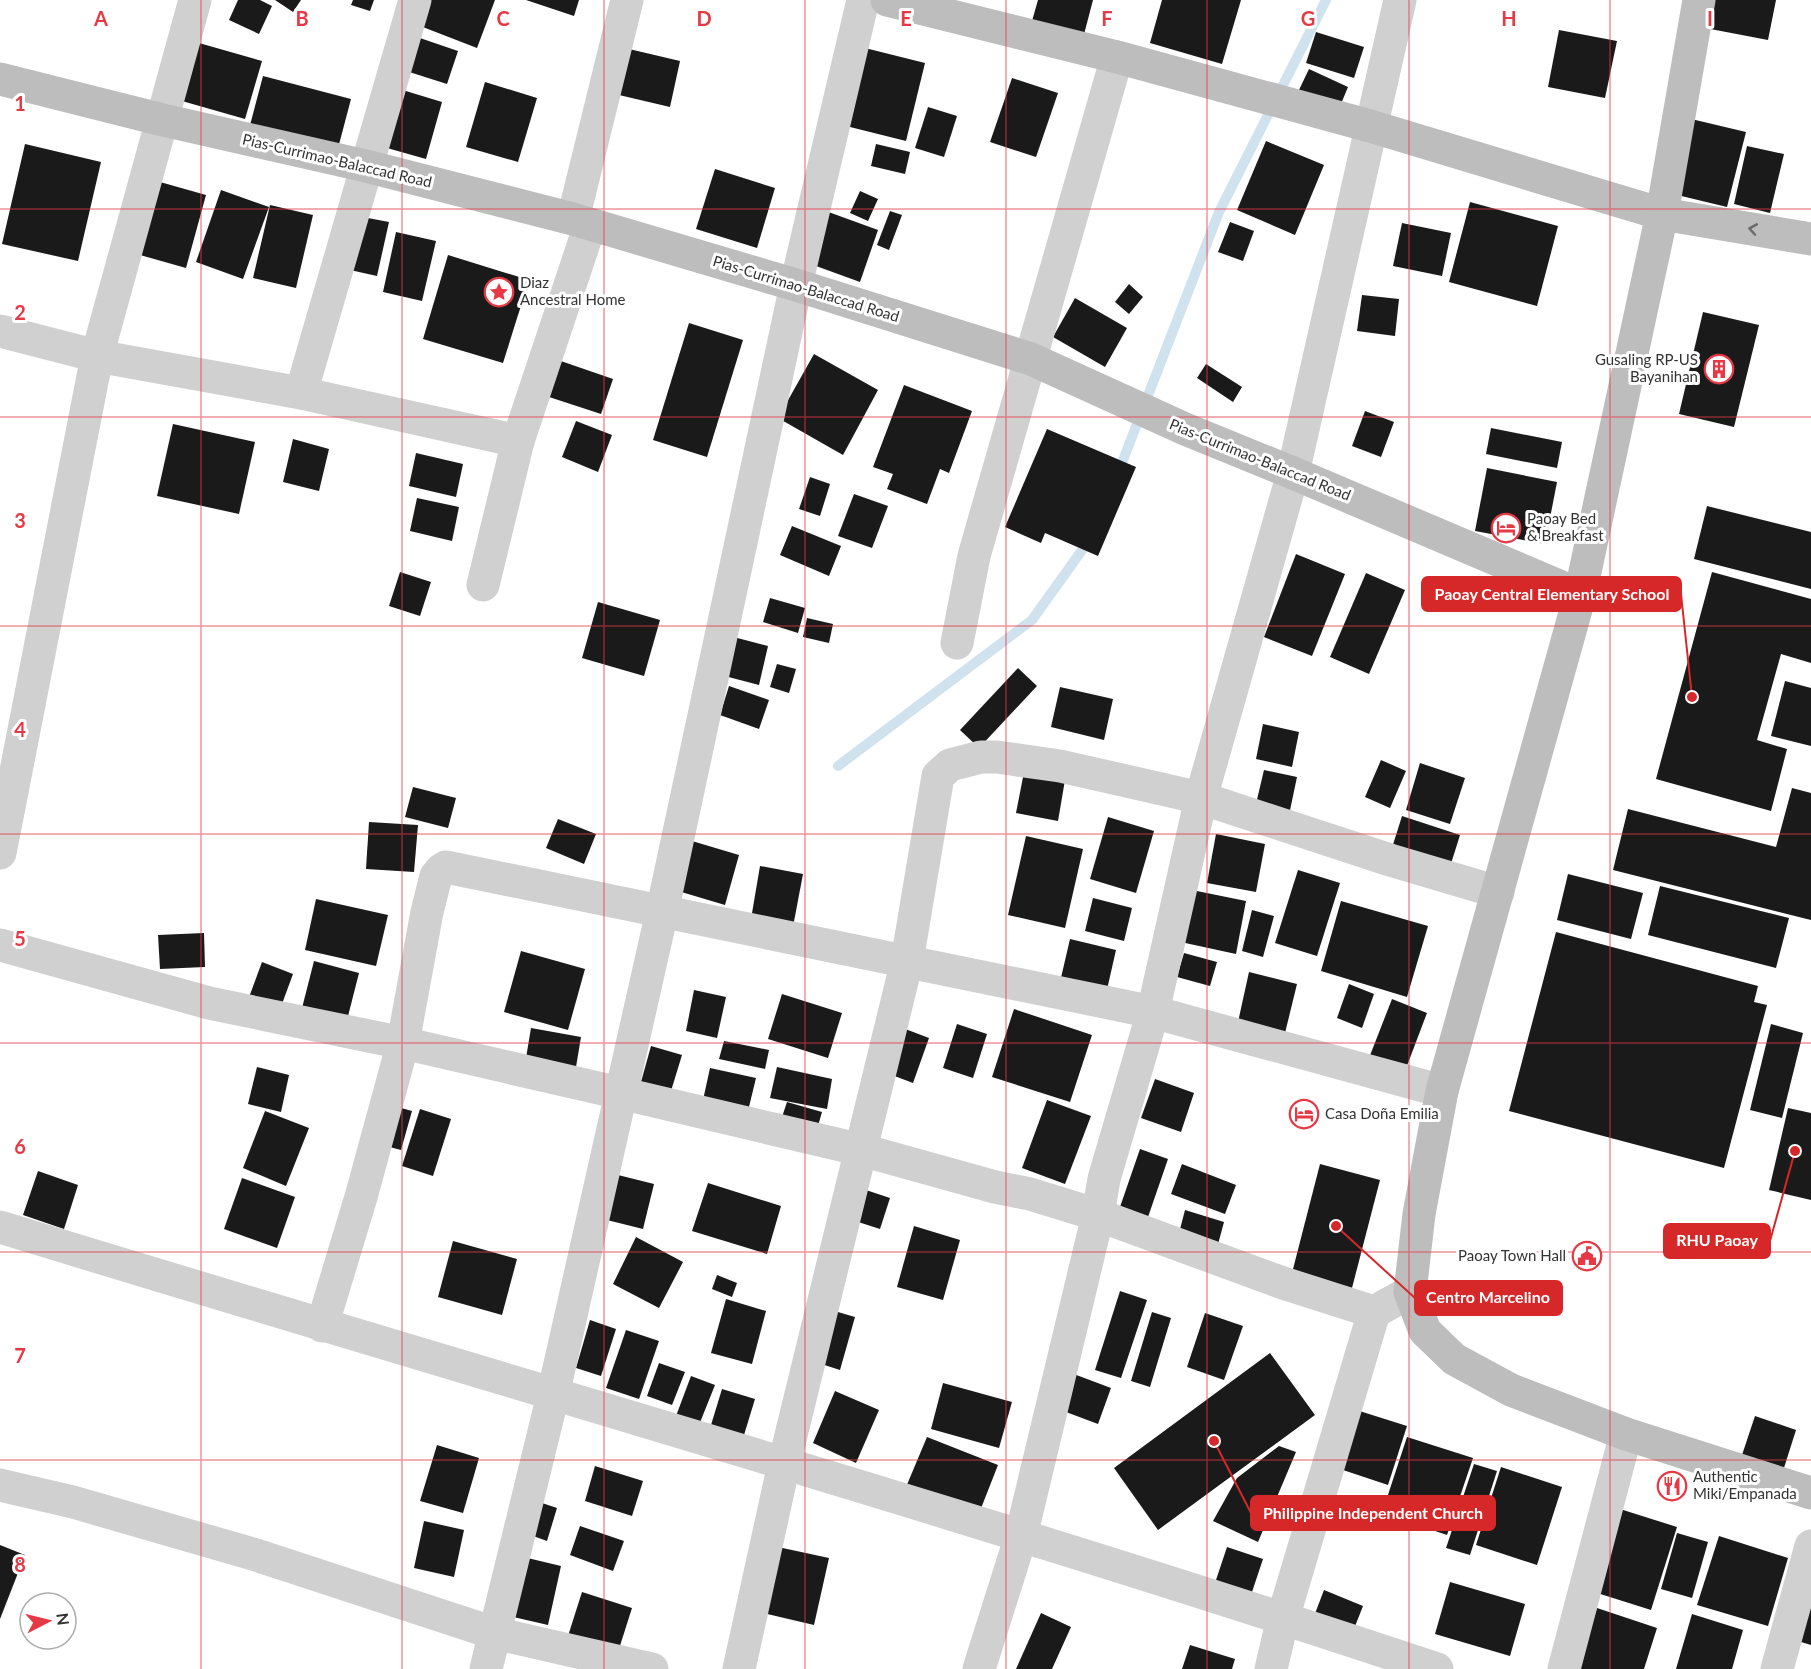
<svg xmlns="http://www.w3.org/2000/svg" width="1811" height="1669" viewBox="0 0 1811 1669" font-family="Lato,sans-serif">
	<rect width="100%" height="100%" fill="#fff"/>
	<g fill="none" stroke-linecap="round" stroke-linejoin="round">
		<g stroke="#cfe2ee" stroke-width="10">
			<path d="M1118,473L1219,212L1326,0"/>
			<path d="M838,766L1032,620L1090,539"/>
		</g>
	</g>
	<g fill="#1a1a1a">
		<path d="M238,0H260L272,6L259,34L229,20Z"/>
		<path d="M275,0H301L293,12Z"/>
		<path d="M353,0H374L370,11L351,5Z"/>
		<path d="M424,0H495L477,48L415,24Z"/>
		<path d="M526,0H579L574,16Z"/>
		<path d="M1038,0H1093L1082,42L1030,28Z"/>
		<path d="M1162,0H1241L1222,64L1150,43Z"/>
		<path d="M1705,0H1776L1768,40L1700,27Z"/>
		<path d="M1559,30L1617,41L1605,98L1548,87Z"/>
		<path d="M1316,32L1364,47L1354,78L1306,63Z"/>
		<path d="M414,36L458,51L447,84L403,70Z"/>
		<path d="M199,43L262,61L245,119L182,101Z"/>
		<path d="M865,48L925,63L906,141L846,126Z"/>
		<path d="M629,49L680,61L670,107L619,95Z"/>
		<path d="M1309,69L1348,87L1338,111L1298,92Z"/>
		<path d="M263,76L351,99L337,152L249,129Z"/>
		<path d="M1012,78L1058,93L1036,157L990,142Z"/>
		<path d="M485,82L537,98L518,162L466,147Z"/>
		<path d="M396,88L442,102L426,159L380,146Z"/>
		<path d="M928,107L957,116L944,157L915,148Z"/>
		<path d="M1687,118L1746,132L1727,207L1669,193Z"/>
		<path d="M1266,141L1324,165L1295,235L1237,210Z"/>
		<path d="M25,144L101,162L78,261L2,244Z"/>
		<path d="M876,144L910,152L905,174L871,166Z"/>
		<path d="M1747,146L1784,154L1770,213L1734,204Z"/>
		<path d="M715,169L775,188L757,248L696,229Z"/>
		<path d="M153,180L206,195L186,268L133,253Z"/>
		<path d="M221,190L269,207L243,279L196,262Z"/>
		<path d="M860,191L878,199L868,221L850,213Z"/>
		<path d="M1470,202L1558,226L1537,306L1449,282Z"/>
		<path d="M270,205L313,215L296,288L253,278Z"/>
		<path d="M823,210L878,230L860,282L805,262Z"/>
		<path d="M890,211L902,215L889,250L877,245Z"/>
		<path d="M352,215L389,222L377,276L341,268Z"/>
		<path d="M1230,222L1254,231L1243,261L1218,252Z"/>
		<path d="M1402,223L1451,233L1442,276L1393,266Z"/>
		<path d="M396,232L436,241L422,301L383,292Z"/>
		<path d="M448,255L529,280L503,363L423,339Z"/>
		<path d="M1129,284L1143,297L1129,314L1115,302Z"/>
		<path d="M1362,295L1399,299L1395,336L1357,331Z"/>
		<path d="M1075,298L1127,328L1105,367L1053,337Z"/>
		<path d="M1703,312L1759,325L1734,427L1679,414Z"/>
		<path d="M689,323L743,340L707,457L653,440Z"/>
		<path d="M814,354L878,390L843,455L778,418Z"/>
		<path d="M555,359L613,379L601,414L543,395Z"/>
		<path d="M1206,364L1242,387L1233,402L1197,378Z"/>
		<path d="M904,385L972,411L949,473L940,469L927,504L887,489L893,474L873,467Z"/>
		<path d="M1365,411L1394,422L1381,457L1352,446Z"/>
		<path d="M576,421L612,435L598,472L562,457Z"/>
		<path d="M173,424L255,442L239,514L157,496Z"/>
		<path d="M1491,428L1562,442L1557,468L1486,454Z"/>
		<path d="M1047,429L1136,467L1098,556L1045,533L1041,543L1005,527Z"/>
		<path d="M293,439L329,449L319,491L283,482Z"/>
		<path d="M416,453L463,464L456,497L409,486Z"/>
		<path d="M1487,468L1557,482L1545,544L1475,531Z"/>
		<path d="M810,477L830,484L820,516L799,509Z"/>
		<path d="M854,494L888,506L872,548L838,536Z"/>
		<path d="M417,498L459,507L452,541L410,531Z"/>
		<path d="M1707,506L1811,532V589L1694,559Z"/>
		<path d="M792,526L841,546L829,576L780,555Z"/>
		<path d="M1296,554L1345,574L1312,656L1264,637Z"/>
		<path d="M400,572L431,582L420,616L389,606Z"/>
		<path d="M1712,572L1811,599V663L1781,654L1757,740L1787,749L1771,811L1656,779Z"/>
		<path d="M1366,573L1405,590L1369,674L1330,657Z"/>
		<path d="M770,598L805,608L798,633L763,622Z"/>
		<path d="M598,602L660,620L644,676L582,658Z"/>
		<path d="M807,618L833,624L829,643L803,637Z"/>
		<path d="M726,635L768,646L759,685L717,674Z"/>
		<path d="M777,664L796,669L789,693L770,687Z"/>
		<path d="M1018,668L1037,686L979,748L960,730Z"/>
		<path d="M1785,681L1811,688V746L1771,736Z"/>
		<path d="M729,686L769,700L759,729L720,715Z"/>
		<path d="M1060,687L1113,699L1104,740L1051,727Z"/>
		<path d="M1263,724L1299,732L1292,767L1256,759Z"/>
		<path d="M1381,760L1406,771L1390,808L1365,797Z"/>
		<path d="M1420,763L1465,778L1450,824L1406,810Z"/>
		<path d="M1264,770L1297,777L1289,815L1255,808Z"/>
		<path d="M1024,772L1065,780L1058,821L1016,813Z"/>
		<path d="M413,787L456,798L448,828L405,817Z"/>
		<path d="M1792,788L1811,793V920L1613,870L1628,809L1776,847Z"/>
		<path d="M1402,816L1460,835L1449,870L1391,851Z"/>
		<path d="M1108,817L1154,831L1136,893L1090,879Z"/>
		<path d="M558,819L596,834L584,864L546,848Z"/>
		<path d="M369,822L418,825L414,872L366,869Z"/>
		<path d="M1216,834L1265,844L1256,892L1207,883Z"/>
		<path d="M1026,836L1083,849L1065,928L1008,915Z"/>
		<path d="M692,841L739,855L725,905L678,891Z"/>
		<path d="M760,866L803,874L792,932L750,925Z"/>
		<path d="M1298,870L1340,883L1317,956L1275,943Z"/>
		<path d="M1568,874L1643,893L1631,939L1557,920Z"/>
		<path d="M1660,886L1789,918L1776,968L1648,935Z"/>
		<path d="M1187,889L1246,901L1236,954L1176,941Z"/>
		<path d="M1093,898L1132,908L1124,941L1085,931Z"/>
		<path d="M316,899L388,915L376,966L305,950Z"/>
		<path d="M1341,901L1428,926L1407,997L1321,971Z"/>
		<path d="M1252,910L1274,916L1263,957L1242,951Z"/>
		<path d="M1556,932L1758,986L1754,1002L1767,1005L1724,1168L1509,1111Z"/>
		<path d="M204,933L205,967L160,969L158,935Z"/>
		<path d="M1070,939L1116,950L1106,994L1060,982Z"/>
		<path d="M521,951L585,969L568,1030L504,1012Z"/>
		<path d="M1184,953L1217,962L1210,986L1177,977Z"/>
		<path d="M314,961L359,973L345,1028L300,1016Z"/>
		<path d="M262,962L293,974L279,1012L248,1000Z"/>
		<path d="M1249,972L1297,984L1285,1033L1238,1022Z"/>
		<path d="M1349,984L1374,994L1362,1028L1337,1018Z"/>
		<path d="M694,990L726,997L717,1038L686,1031Z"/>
		<path d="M782,994L842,1013L828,1058L768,1039Z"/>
		<path d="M1392,999L1427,1013L1405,1071L1369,1058Z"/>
		<path d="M1014,1009L1092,1035L1070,1102L992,1077Z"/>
		<path d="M957,1024L987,1034L973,1078L943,1068Z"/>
		<path d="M1771,1024L1803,1033L1782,1118L1750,1110Z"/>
		<path d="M900,1027L929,1038L913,1083L884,1072Z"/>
		<path d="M531,1028L581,1037L575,1073L525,1064Z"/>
		<path d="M724,1041L769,1050L765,1069L719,1059Z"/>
		<path d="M651,1046L682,1055L671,1091L641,1082Z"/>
		<path d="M257,1067L289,1075L281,1112L248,1104Z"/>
		<path d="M777,1067L832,1079L827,1109L770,1098Z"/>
		<path d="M710,1068L756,1078L748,1111L703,1100Z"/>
		<path d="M1155,1079L1194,1093L1181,1132L1141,1118Z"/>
		<path d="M1047,1100L1091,1116L1065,1184L1022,1168Z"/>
		<path d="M787,1102L822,1112L815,1136L779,1126Z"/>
		<path d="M394,1106L412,1111L401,1150L382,1145Z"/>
		<path d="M1788,1108L1811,1113V1200L1769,1190Z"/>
		<path d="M420,1109L451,1119L433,1176L402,1166Z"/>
		<path d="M265,1111L309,1128L286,1186L243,1168Z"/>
		<path d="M1140,1149L1168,1159L1148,1217L1120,1207Z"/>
		<path d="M1182,1164L1236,1185L1225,1214L1171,1194Z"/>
		<path d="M1320,1164L1380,1180L1352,1288L1292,1273Z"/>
		<path d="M38,1171L78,1185L64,1229L23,1215Z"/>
		<path d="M610,1173L654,1184L643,1229L599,1218Z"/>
		<path d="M242,1178L295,1197L277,1248L224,1229Z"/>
		<path d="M708,1183L781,1206L767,1254L692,1231Z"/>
		<path d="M863,1189L890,1198L880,1229L852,1220Z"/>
		<path d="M1185,1210L1224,1222L1217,1248L1178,1237Z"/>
		<path d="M914,1226L960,1240L943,1300L897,1287Z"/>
		<path d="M636,1237L683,1262L659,1308L613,1284Z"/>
		<path d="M453,1241L517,1259L502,1315L438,1297Z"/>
		<path d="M717,1275L737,1283L732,1297L712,1289Z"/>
		<path d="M1120,1291L1147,1300L1121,1378L1095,1370Z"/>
		<path d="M726,1299L766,1311L752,1364L711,1353Z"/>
		<path d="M831,1310L855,1317L840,1370L815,1362Z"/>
		<path d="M1152,1312L1171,1318L1150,1387L1131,1381Z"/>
		<path d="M1205,1313L1243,1326L1224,1380L1187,1367Z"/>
		<path d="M590,1320L616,1329L601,1376L576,1368Z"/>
		<path d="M626,1330L659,1341L639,1399L606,1388Z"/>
		<path d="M1270,1353L1315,1415L1158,1530L1114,1468Z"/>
		<path d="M659,1363L685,1372L672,1405L647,1396Z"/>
		<path d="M1071,1373L1111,1388L1098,1424L1058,1409Z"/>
		<path d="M691,1376L715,1385L699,1425L676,1416Z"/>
		<path d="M943,1383L1012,1402L999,1448L931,1429Z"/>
		<path d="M722,1389L755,1399L744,1435L711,1425Z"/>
		<path d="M835,1391L879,1410L856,1463L813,1443Z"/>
		<path d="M1350,1408L1407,1426L1388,1485L1331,1466Z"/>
		<path d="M1755,1416L1796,1430L1783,1471L1741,1458Z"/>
		<path d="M927,1437L998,1465L978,1516L906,1487Z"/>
		<path d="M1407,1437L1473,1458L1447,1535L1382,1513Z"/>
		<path d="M437,1445L479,1458L463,1513L420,1501Z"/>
		<path d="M1279,1446L1296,1452L1258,1542L1213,1521L1237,1478Z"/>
		<path d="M1474,1464L1497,1471L1470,1555L1446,1548Z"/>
		<path d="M595,1466L643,1481L632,1516L585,1501Z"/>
		<path d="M1501,1467L1562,1487L1537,1565L1476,1545Z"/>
		<path d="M533,1500L557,1508L547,1541L522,1532Z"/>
		<path d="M1620,1509L1677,1527L1651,1610L1594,1592Z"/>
		<path d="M424,1521L464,1530L454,1577L414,1568Z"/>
		<path d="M580,1526L624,1541L613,1571L570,1555Z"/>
		<path d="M1677,1533L1708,1542L1692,1598L1661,1589Z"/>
		<path d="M1719,1536L1788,1558L1768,1626L1697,1605Z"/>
		<path d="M0,1545L25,1555L0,1619Z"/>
		<path d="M778,1547L829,1558L814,1625L763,1613Z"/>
		<path d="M1227,1547L1263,1559L1249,1601L1213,1589Z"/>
		<path d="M515,1555L561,1566L548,1625L501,1614Z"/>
		<path d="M1811,1576V1645L1791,1639Z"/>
		<path d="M1450,1582L1525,1604L1510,1656L1435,1634Z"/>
		<path d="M1324,1590L1363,1606L1350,1639L1311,1624Z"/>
		<path d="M582,1592L632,1608L618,1652L568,1636Z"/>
		<path d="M1597,1608L1657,1628L1644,1669H1578Z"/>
		<path d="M1041,1613L1071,1627L1052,1669H1016Z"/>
		<path d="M1692,1614L1743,1630L1732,1669H1676Z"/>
		<path d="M1190,1645L1235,1659L1232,1669H1182Z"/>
	</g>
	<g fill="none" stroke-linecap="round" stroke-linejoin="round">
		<g stroke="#d0d0d0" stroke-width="33">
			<path d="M573,219L627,0"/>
			<path d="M0,331L97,356L301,393L518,441L590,225"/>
			<path d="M301,393L415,0"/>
			<path d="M483,585L518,441"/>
			<path d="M957,643L974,556L1117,57"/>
			<path d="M0,853L97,356L195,0"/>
			<path d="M0,945L209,1003L403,1043L620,1093L862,1150L995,1187L1030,1194L1098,1215L1283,1283L1374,1312L1410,1292"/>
			<path d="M0,1227C479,1374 962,1511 1437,1669"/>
			<path d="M322,1326L361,1197L403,1043L427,912L436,876L441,870L446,867L1153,1012L1442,1091"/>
			<path d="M0,1485L73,1502L256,1555L494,1633L652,1669"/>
			<path d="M486,1669L553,1395L662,912L796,285L863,0"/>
			<path d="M739,1669L784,1464L907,961L938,776L950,765L981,757H997L1060,766L1201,798L1390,860L1498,892"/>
			<path d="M979,1669L1021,1536L1098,1215L1104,1179L1153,1012L1201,798L1293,473L1400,0"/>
			<path d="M1271,1669L1283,1618L1374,1312"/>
			<path d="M1564,1669L1626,1434"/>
			<path d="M1777,1669L1811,1546"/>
		</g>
		<g stroke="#bdbdbd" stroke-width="33">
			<path d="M887,0L1117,57L1370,126L1662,214L1811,239"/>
			<path d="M1699,0L1662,214L1580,595L1442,1091L1419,1214L1410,1292L1425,1331L1454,1359L1511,1390L1626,1434L1811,1493"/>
			<path d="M0,79L163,120L366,166L573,219L796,285L1031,359L1185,429L1293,473L1580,595"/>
		</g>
	</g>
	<defs><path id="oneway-chevron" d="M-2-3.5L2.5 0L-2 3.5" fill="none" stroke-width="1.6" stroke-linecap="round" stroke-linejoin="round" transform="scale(1.5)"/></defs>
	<use stroke="#6a6a6a" href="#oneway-chevron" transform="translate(1753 229) rotate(-170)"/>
	<path fill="none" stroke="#e63946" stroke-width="1.5" stroke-opacity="0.55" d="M201,0V1669M402,0V1669M604,0V1669M805,0V1669M1006,0V1669M1207,0V1669M1409,0V1669M1610,0V1669M0,209H1811M0,417H1811M0,626H1811M0,834H1811M0,1043H1811M0,1252H1811M0,1460H1811"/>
	<defs>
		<g id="sight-ring" transform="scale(1.5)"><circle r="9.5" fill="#fff" stroke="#e63946" stroke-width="1.5"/><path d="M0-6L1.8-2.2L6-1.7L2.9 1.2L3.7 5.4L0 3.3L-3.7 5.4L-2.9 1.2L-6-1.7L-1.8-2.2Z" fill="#e63946"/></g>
		<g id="building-ring" transform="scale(1.5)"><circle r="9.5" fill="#fff" stroke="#e63946" stroke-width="1.5"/><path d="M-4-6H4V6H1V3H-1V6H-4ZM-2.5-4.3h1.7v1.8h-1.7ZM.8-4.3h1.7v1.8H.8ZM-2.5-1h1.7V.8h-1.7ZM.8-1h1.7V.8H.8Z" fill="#e63946"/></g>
		<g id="hotel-ring" transform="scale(1.5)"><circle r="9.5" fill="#fff" stroke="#e63946" stroke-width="1.5"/><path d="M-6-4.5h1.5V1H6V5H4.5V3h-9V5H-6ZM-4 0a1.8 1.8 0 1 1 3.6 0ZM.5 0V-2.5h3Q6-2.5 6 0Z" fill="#e63946"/></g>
		<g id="civic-ring" transform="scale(1.5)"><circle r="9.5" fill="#fff" stroke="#e63946" stroke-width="1.5"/><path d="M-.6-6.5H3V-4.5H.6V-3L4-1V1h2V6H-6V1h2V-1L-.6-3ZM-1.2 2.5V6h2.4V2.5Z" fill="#e63946"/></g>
		<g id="restaurant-ring" transform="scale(1.5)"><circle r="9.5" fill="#fff" stroke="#e63946" stroke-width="1.5"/><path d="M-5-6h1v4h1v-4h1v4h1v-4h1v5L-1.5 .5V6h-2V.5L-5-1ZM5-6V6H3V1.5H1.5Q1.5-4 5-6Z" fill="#e63946"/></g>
	</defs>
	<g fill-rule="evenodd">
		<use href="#sight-ring" x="499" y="292"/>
		<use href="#building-ring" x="1719" y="369"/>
		<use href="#hotel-ring" x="1506" y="528"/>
		<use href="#hotel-ring" x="1304" y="1114"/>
		<use href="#civic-ring" x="1587" y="1256"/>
		<use href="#restaurant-ring" x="1672" y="1486"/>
	</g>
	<g text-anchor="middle" stroke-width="6" stroke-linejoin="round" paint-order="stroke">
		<g font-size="15" fill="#333" stroke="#fff">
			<text transform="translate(337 161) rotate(13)" y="5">Pias-Currimao-Balaccad Road</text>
			<text transform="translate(806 289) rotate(17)" y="5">Pias-Currimao-Balaccad Road</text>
			<text transform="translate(1260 460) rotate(22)" y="5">Pias-Currimao-Balaccad Road</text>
		</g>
		<g font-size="15" fill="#333" stroke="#fff" text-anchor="start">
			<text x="520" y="288">Diaz<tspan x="520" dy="17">Ancestral Home</tspan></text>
			<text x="1698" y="365" text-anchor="end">Gusaling RP-US<tspan x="1698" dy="17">Bayanihan</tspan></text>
			<text x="1527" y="524">Paoay Bed<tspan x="1527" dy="17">&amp; Breakfast</tspan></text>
			<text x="1325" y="1119">Casa Doña Emilia</text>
			<text x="1566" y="1261" text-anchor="end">Paoay Town Hall</text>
			<text x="1693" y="1482">Authentic<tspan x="1693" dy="17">Miki/Empanada</tspan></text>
		</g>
	</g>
	<g font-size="20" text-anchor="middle" font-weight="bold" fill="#e63946" stroke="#fff" stroke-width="6" stroke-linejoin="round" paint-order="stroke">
		<text x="101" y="26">A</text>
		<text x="302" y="26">B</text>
		<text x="503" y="26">C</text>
		<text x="704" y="26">D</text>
		<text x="906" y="26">E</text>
		<text x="1107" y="26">F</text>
		<text x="1308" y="26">G</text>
		<text x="1509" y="26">H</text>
		<text x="1710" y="26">I</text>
		<text x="20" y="111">1</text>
		<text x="20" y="320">2</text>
		<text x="20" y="528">3</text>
		<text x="20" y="737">4</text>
		<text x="20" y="946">5</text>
		<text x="20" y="1154">6</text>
		<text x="20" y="1363">7</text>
		<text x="20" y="1572">8</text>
	</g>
	<path fill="none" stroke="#d62828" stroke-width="2" d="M1692 697L1681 594M1795 1151L1770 1241M1336 1226L1415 1298M1214 1441L1251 1513"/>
	<g fill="#d62828" stroke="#fff" stroke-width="2">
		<circle cx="1692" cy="697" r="6"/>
		<circle cx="1795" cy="1151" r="6"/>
		<circle cx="1336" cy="1226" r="6"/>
		<circle cx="1214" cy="1441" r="6"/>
	</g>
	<g fill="#d62828" stroke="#d62828" stroke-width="2">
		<rect x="1422" y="577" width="259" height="34" rx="6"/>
		<rect x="1664" y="1224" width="106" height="34" rx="6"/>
		<rect x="1415" y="1281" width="147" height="34" rx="6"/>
		<rect x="1251" y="1496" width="244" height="34" rx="6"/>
	</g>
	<g font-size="16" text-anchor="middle" font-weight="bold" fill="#fff">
		<text x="1552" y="600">Paoay Central Elementary School</text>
		<text x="1717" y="1246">RHU Paoay</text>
		<text x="1488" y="1303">Centro Marcelino</text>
		<text x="1373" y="1519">Philippine Independent Church</text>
	</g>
	<g transform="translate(48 1621) rotate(83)"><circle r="28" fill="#ffffff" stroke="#adadad" stroke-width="1.5"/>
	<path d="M0-4.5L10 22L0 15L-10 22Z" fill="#e63946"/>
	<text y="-9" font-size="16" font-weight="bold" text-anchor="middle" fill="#333333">N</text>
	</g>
</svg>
